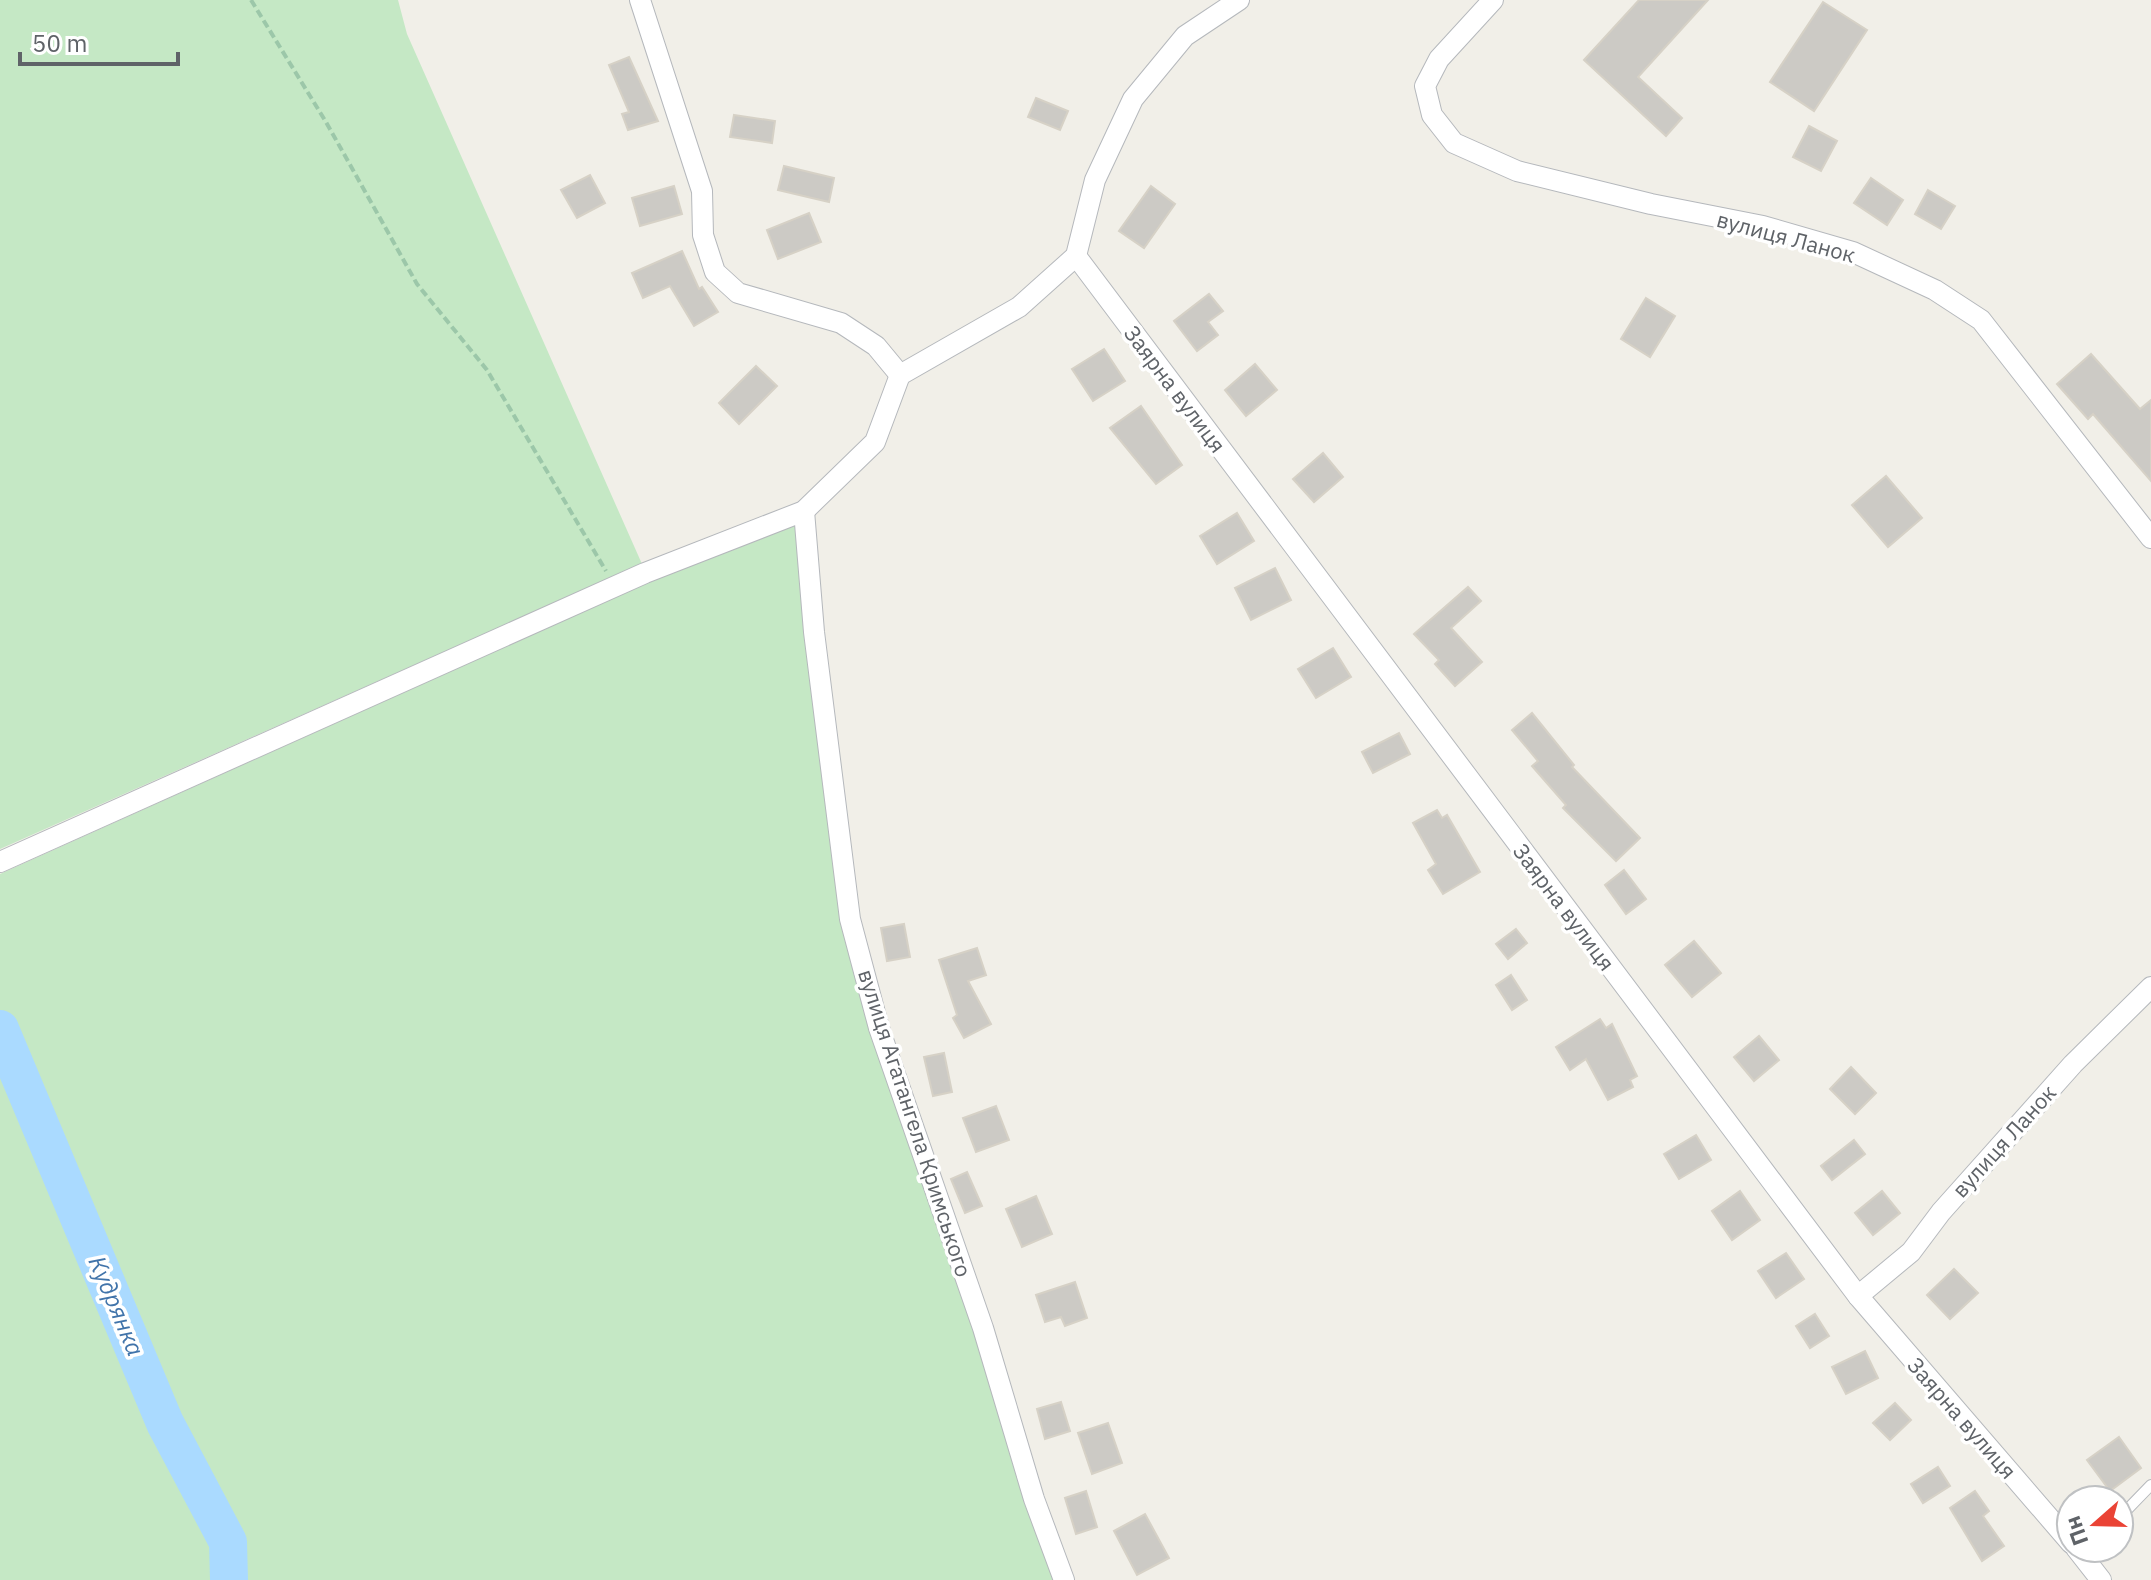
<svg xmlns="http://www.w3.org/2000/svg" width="2151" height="1580" viewBox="0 0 2151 1580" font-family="'IBM Plex Sans',sans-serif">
	<rect width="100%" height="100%" fill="#f1efe8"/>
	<g fill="#c5e8c5">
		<path d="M0,0H398L407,34L642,564L0,849Z"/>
		<path d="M797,524L844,921L1057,1580H0V874L651,581Z"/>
	</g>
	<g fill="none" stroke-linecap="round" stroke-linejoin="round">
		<path stroke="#aadaff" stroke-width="38" d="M0,1029L165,1423L228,1542L229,1580"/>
	</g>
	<g fill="#cccac5" stroke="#d6d1c6" stroke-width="2">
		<path d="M1639,0H1708L1638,77L1682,118L1666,136L1584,60Z"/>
		<path d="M1823,2L1867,30L1814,111L1770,82Z"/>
		<path d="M629,57L658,121L628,130L622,114L629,112L609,65Z"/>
		<path d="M1036,98L1068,111L1060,130L1028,117Z"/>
		<path d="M734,115L775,121L772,143L730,137Z"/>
		<path d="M1809,126L1837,141L1821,171L1793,157Z"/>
		<path d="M784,166L834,178L829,202L778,190Z"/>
		<path d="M590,175L605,203L577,218L561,190Z"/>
		<path d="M1871,178L1903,200L1887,225L1854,203Z"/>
		<path d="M674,186L682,214L640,226L632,198Z"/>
		<path d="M1151,186L1175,204L1144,248L1119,231Z"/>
		<path d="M1928,190L1955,206L1941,229L1915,214Z"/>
		<path d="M809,213L821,242L778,259L767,230Z"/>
		<path d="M682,251L699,289L702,287L718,312L694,326L670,286L643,298L632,273Z"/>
		<path d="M1209,294L1223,311L1208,322L1218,335L1197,351L1174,321Z"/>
		<path d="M1646,298L1675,316L1650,357L1621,339Z"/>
		<path d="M1104,349L1125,381L1093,401L1072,369Z"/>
		<path d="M2091,354L2140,409L2151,400V481L2093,414L2088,419L2057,384Z"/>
		<path d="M1255,364L1277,390L1246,416L1225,390Z"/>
		<path d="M756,366L777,386L739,424L719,403Z"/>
		<path d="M1141,406L1182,465L1156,484L1110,428Z"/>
		<path d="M1323,453L1343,477L1314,502L1293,479Z"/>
		<path d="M1886,476L1922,518L1888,547L1852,505Z"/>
		<path d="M1237,513L1254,541L1217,564L1200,536Z"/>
		<path d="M1275,568L1291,600L1251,620L1235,588Z"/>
		<path d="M1468,587L1481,601L1451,628L1482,662L1455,686L1435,664L1439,660L1414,634Z"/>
		<path d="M1333,648L1351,677L1316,698L1298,669Z"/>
		<path d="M1532,713L1574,765L1572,767L1640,838L1616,861L1563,808L1566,805L1532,766L1538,761L1512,730Z"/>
		<path d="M1399,733L1410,754L1373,773L1362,752Z"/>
		<path d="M1437,810L1442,818L1447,815L1480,872L1443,894L1428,870L1436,864L1413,823Z"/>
		<path d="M1624,870L1646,899L1626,914L1605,885Z"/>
		<path d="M904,924L910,957L887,961L881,928Z"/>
		<path d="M1516,929L1527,943L1508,959L1496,944Z"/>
		<path d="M1694,941L1721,973L1692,997L1665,965Z"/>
		<path d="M977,948L986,975L968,981L991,1024L964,1038L953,1018L957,1015L939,960Z"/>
		<path d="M1511,975L1527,1000L1512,1010L1496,985Z"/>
		<path d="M1600,1019L1606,1028L1612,1024L1637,1076L1630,1080L1633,1087L1608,1100L1586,1059L1570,1070L1556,1047Z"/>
		<path d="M1759,1036L1779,1060L1754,1081L1734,1057Z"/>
		<path d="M944,1053L952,1092L933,1096L924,1057Z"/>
		<path d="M1851,1067L1876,1093L1855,1114L1830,1089Z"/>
		<path d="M996,1106L1009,1140L976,1152L963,1118Z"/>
		<path d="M1696,1135L1711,1160L1679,1179L1664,1154Z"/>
		<path d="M1854,1140L1865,1154L1832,1180L1821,1166Z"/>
		<path d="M967,1172L982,1206L965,1213L951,1179Z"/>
		<path d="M1740,1191L1760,1220L1732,1240L1712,1211Z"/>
		<path d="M1882,1191L1900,1213L1873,1235L1855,1213Z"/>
		<path d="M1036,1196L1052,1234L1022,1247L1006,1209Z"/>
		<path d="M1786,1253L1804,1279L1776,1298L1758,1271Z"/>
		<path d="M1954,1269L1978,1293L1950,1319L1927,1295Z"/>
		<path d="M1075,1282L1087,1318L1065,1326L1061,1317L1045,1322L1036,1295Z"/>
		<path d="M1815,1314L1829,1336L1810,1348L1796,1326Z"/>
		<path d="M1865,1351L1878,1378L1846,1394L1832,1367Z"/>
		<path d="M1061,1402L1070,1431L1045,1439L1037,1409Z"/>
		<path d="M1895,1403L1911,1420L1890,1440L1873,1423Z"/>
		<path d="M1108,1423L1122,1463L1092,1474L1078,1433Z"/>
		<path d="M2119,1437L2141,1468L2110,1491L2087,1460Z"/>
		<path d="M1938,1467L1950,1486L1923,1503L1911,1484Z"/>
		<path d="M1086,1491L1097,1527L1076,1534L1065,1498Z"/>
		<path d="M1975,1491L1989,1511L1983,1516L2004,1546L1982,1561L1950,1508Z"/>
		<path d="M1145,1514L1169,1558L1137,1575L1114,1531Z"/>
	</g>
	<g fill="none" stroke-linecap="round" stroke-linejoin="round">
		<g stroke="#b5b8bc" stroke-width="12">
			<path id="service" d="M2119,1518L2151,1485"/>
		</g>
		<g stroke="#b5b8bc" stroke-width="22">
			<g id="minor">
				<path d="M640,0L702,191L703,235L715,272L738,293L841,323L876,346L900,375"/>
				<path d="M1493,0L1439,59L1425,86L1432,115L1454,143L1517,171L1651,204L1763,226L1853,252L1935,290L1981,320L2151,538"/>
				<path d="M1076,256L1858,1296L2071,1543"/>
				<path d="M804,511L814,632L850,919L879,1028L983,1328L1034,1499L1064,1580"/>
				<path d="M0,862L645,573L804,511L875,442L900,375L1019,307L1076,256L1095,180L1133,99L1185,36L1239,0"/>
				<path d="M1858,1296L1911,1252L1941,1212L2073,1064L2151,987"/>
				<path d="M2076,1548L2101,1580"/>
			</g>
		</g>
		<path stroke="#9cc7a9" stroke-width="4" stroke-dasharray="8 4" stroke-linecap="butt" d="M251,0L326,122L417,284L487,370L606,571"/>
		<use href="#service" stroke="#fff" stroke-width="10"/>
		<use href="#minor" stroke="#fff" stroke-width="20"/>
	</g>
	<g text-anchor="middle" stroke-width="7" stroke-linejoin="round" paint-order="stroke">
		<g font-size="22" fill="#5f6368" stroke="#fff">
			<text transform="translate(1786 237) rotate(15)" y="8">вулиця Ланок</text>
			<text transform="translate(1175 389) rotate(53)" y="8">Заярна вулиця</text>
			<text transform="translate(1564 907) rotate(53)" y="8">Заярна вулиця</text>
			<text transform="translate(915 1123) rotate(72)" y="8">вулиця Агатангела Кримського</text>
			<text transform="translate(2004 1141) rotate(-48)" y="8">вулиця Ланок</text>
			<text transform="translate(1962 1418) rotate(49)" y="8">Заярна вулиця</text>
		</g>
		<g font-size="24" font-style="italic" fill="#4174aa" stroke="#fff">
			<text transform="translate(116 1306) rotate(67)" y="8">Кудрянка</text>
		</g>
	</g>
	<g transform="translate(2095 1524) rotate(250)"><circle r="38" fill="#ffffff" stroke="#bfc1c3" stroke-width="2"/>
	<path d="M0-6L14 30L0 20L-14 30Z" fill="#ea4335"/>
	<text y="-12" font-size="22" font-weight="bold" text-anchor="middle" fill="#5f6368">Пн</text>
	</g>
	<path d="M20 52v12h158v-12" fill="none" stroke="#5f6368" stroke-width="4"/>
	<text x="32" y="52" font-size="24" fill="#5f6368" stroke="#ffffff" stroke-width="6" paint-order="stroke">50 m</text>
</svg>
